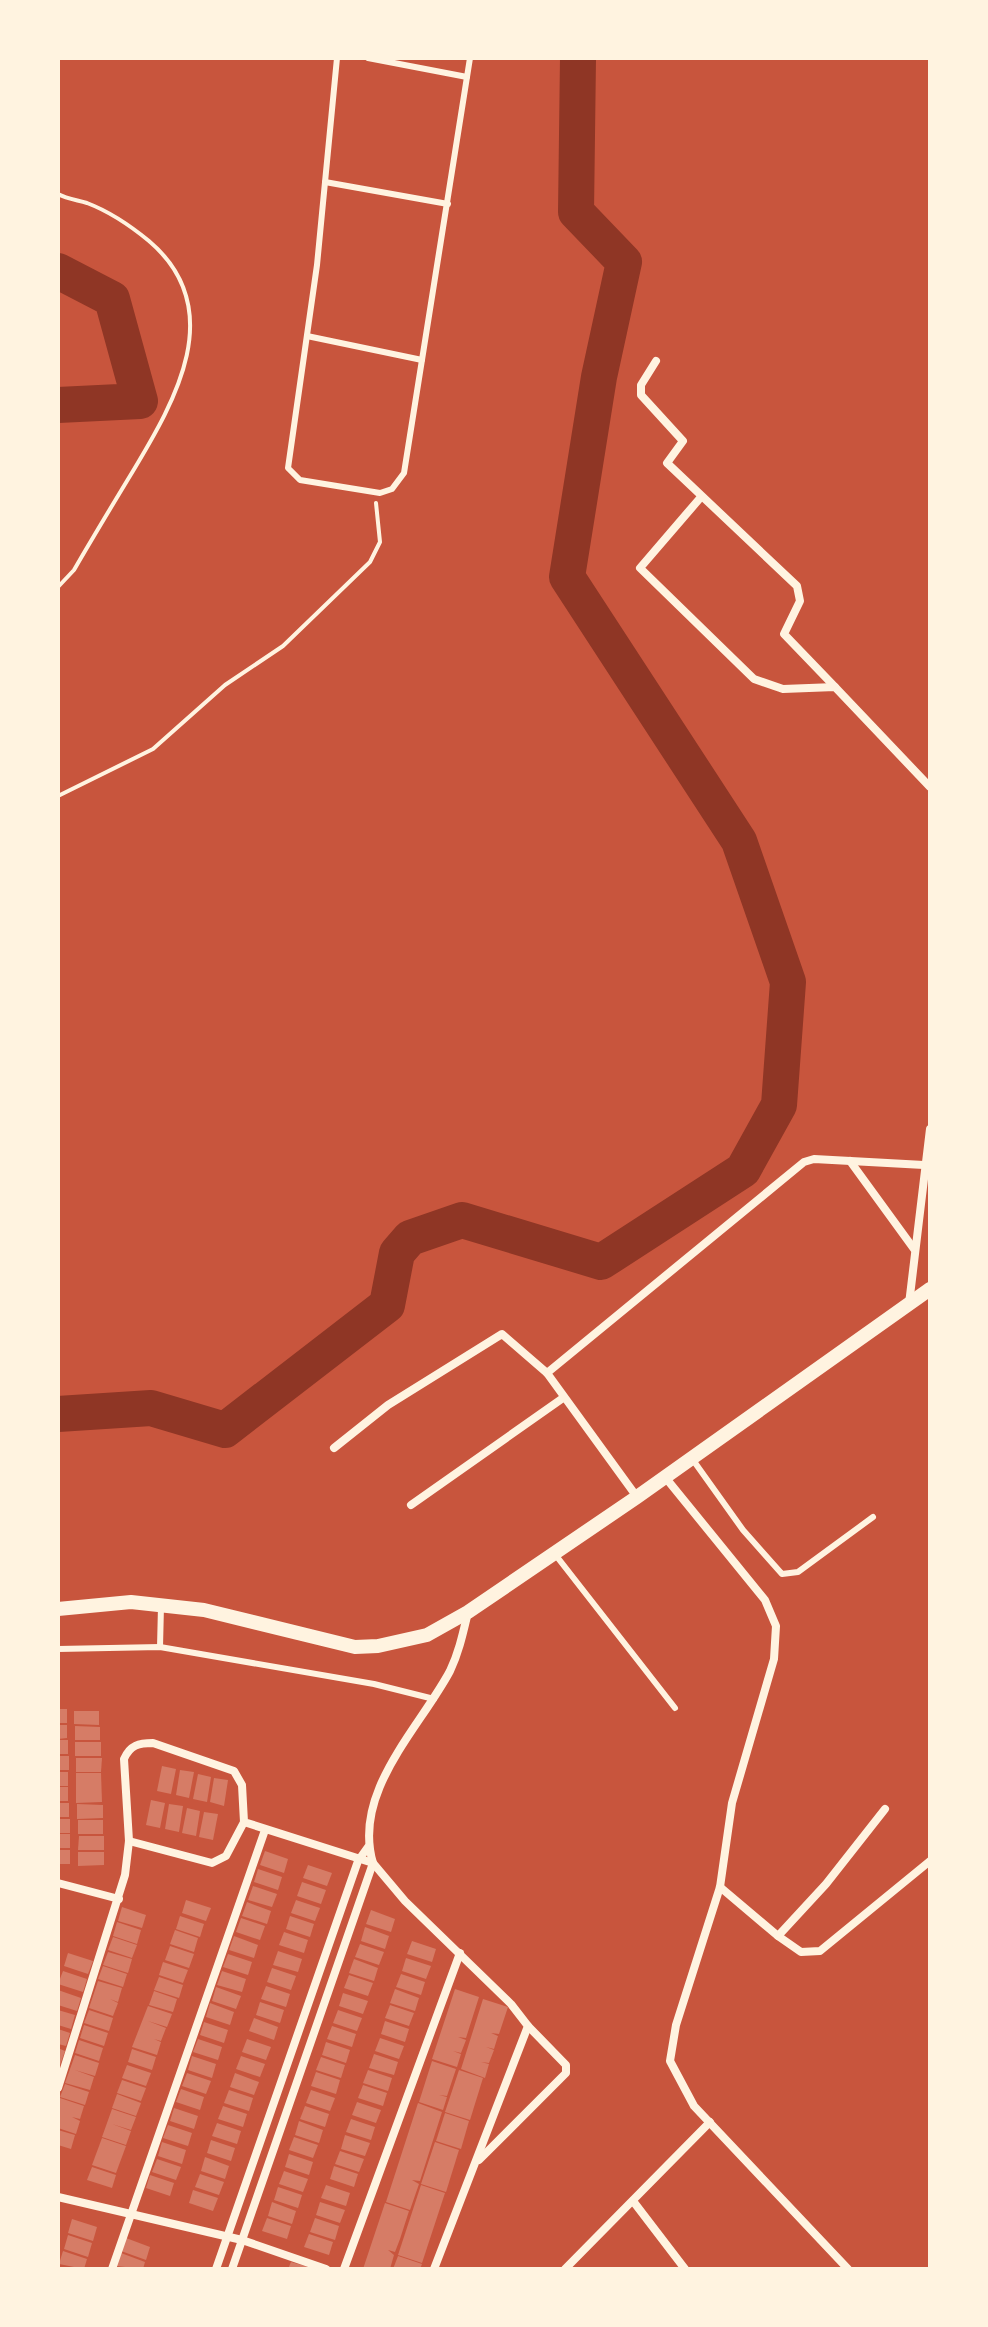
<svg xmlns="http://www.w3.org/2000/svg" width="988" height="2327" viewBox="0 0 988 2327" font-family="Ubuntu,sans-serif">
	<rect width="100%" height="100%" fill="#c8553d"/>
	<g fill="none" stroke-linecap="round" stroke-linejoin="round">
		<g stroke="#8f3625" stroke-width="36">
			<path d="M58,271L112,299L140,401L58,405"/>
			<path d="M58,1414L151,1408L225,1430L387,1305L397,1253L410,1238L462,1220L601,1262L743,1170L779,1105L788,982L739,841L567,577L599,377L624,262L576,212L578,58"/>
		</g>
	</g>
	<g fill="#d67c66">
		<rect x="58" y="1709" width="9" height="14"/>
		<path d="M74,1711H99V1725L74,1724Z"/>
		<path d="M58,1725H67V1738L58,1739Z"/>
		<path d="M75,1726L100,1727V1740H75Z"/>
		<rect x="58" y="1740" width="10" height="14"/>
		<rect x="75" y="1742" width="26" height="14"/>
		<rect x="58" y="1756" width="11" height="14"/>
		<path d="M76,1758H102L101,1772H76Z"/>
		<path d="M162,1766L176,1769L171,1794L157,1791Z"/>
		<path d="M180,1770L194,1772L189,1798L176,1795Z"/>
		<rect x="58" y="1772" width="10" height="14"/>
		<path d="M76,1773H101L102,1802L76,1803Z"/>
		<path d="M198,1774L211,1777L207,1802L193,1799Z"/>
		<path d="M214,1778L228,1780L224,1806L210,1802Z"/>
		<rect x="58" y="1787" width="10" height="14"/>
		<path d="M151,1800L165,1803L160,1828L146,1825Z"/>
		<rect x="58" y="1803" width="11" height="14"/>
		<path d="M77,1804L103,1805V1818L77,1819Z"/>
		<path d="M169,1804L183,1806L179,1832L165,1829Z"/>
		<path d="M187,1808L200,1811L196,1836L182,1833Z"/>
		<path d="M204,1812L218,1814L213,1840L199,1837Z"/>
		<rect x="58" y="1819" width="12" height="14"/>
		<rect x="78" y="1820" width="25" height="14"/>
		<rect x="58" y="1834" width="12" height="14"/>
		<path d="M79,1836H104V1850H78Z"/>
		<rect x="58" y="1850" width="12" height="14"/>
		<path d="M265,1851L288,1859L284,1873L260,1865Z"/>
		<path d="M78,1852H104V1865L78,1866Z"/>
		<path d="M308,1865L332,1873L327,1886L303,1878Z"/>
		<path d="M258,1869L282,1877L278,1890L254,1882Z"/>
		<path d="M302,1882L326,1890L321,1904L297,1896Z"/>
		<path d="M253,1886L277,1894L272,1907L248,1900Z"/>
		<path d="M186,1900L211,1908L206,1921L182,1913Z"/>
		<path d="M296,1900L320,1908L315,1921L291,1913Z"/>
		<path d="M247,1902L271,1911L267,1924L242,1916Z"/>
		<path d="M122,1907L146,1915L142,1928L118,1921Z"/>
		<path d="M371,1910L395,1919L391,1932L366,1924Z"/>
		<path d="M180,1916L204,1924L200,1937L176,1929Z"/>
		<path d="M290,1916L314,1924L310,1937L286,1929Z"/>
		<path d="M241,1918L265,1926L260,1940L236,1932Z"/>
		<path d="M117,1922L141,1930L137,1944L113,1936Z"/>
		<path d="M365,1927L389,1936L385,1949L361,1941Z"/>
		<path d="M175,1930L198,1938L194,1952L170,1944Z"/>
		<path d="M284,1932L308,1940L304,1953L279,1945Z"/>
		<path d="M234,1936L258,1945L254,1958L229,1950Z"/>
		<path d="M113,1937L137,1945L132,1958L108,1950Z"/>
		<path d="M412,1941L436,1949L432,1962L407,1954Z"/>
		<path d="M360,1944L384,1952L379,1965L355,1957Z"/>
		<path d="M170,1946L194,1954L189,1968L165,1960Z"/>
		<path d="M278,1951L302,1959L298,1972L273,1965Z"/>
		<path d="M108,1952L132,1959L128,1973L103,1965Z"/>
		<path d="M68,1953L93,1961L88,1974L64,1966Z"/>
		<path d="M228,1954L252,1962L248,1975L223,1967Z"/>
		<path d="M406,1958L431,1966L426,1979L402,1971Z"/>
		<path d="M354,1959L378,1968L374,1981L349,1973Z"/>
		<path d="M163,1962L188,1970L183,1983L159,1975Z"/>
		<path d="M103,1966L127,1974L123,1987L98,1979Z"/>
		<path d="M272,1968L296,1976L291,1990L267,1982Z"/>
		<path d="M63,1971L87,1979L83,1992L58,1984Z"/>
		<path d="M222,1971L246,1979L242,1992L217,1985Z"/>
		<path d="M401,1974L425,1982L421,1995L396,1987Z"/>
		<path d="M349,1975L373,1983L368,1996L344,1988Z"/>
		<path d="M159,1977L183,1985L179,1998L154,1990Z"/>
		<path d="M98,1981L122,1988L118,2002L110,1999L118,2003L113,2016L89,2008Z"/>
		<path d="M266,1986L290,1994L286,2007L261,1999Z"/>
		<path d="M216,1987L241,1996L236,2009L212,2001Z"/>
		<path d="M395,1989L419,1998L415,2011L390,2003Z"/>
		<path d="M455,1989L479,1997L466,2038L458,2037L466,2040L461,2053L453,2051L461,2054L457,2067L432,2059Z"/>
		<path d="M58,1990L81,1998L77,2011L58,2005Z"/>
		<path d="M154,1991L177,1999L173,2012L149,2005Z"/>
		<path d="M343,1993L368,2001L363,2014L339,2006Z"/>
		<path d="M483,1999L508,2007L499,2034L491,2033L498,2036L494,2049L486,2047L494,2050L489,2063L481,2062L489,2064L485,2078L461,2069Z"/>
		<path d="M260,2002L284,2010L280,2023L256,2015Z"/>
		<path d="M210,2003L234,2012L230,2025L206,2017Z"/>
		<path d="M390,2005L414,2013L409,2026L385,2018Z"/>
		<path d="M148,2006L172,2014L167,2027L148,2021L166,2028L161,2041L154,2039L161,2042L157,2055L132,2047Z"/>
		<path d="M58,2010L75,2015L71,2029L58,2025Z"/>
		<path d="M89,2010L113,2018L109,2031L84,2023Z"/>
		<path d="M338,2010L362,2018L357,2031L333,2023Z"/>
		<path d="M254,2018L278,2027L274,2040L249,2031Z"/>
		<path d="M385,2021L409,2029L405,2042L381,2034Z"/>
		<path d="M204,2022L228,2030L224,2043L200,2035Z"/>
		<path d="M84,2025L108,2033L104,2046L80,2038Z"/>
		<path d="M332,2026L356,2034L352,2047L327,2039Z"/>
		<path d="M58,2029L70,2033L66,2046L58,2044Z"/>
		<path d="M380,2038L404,2046L399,2059L375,2051Z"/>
		<path d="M198,2039L222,2047L218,2060L193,2052Z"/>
		<path d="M247,2039L271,2047L266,2060L242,2052Z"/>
		<path d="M79,2040L103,2048L99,2061L75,2053Z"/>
		<path d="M326,2042L350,2050L346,2063L322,2055Z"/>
		<path d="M58,2048L65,2051L59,2068H58Z"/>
		<path d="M132,2049L156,2057L152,2070L128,2062Z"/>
		<path d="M374,2054L398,2062L394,2075L369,2068Z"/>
		<path d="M75,2055L99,2063L95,2076L75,2070L94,2077L90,2090L65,2083Z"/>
		<path d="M192,2056L216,2064L212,2078L188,2070Z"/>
		<path d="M241,2056L265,2064L260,2077L236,2069Z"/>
		<path d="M321,2057L345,2065L341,2078L316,2070Z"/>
		<path d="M432,2061L456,2069L447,2096L439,2095L447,2097L443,2110L419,2102Z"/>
		<path d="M127,2065L151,2073L146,2086L122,2078Z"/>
		<path d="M368,2070L392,2078L388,2091L363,2083Z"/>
		<path d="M459,2070L483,2078L470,2120L445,2112Z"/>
		<path d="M316,2072L340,2080L336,2094L311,2086Z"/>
		<path d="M187,2073L211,2081L206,2094L182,2086Z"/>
		<path d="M235,2073L259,2082L254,2095L230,2087Z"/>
		<path d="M122,2080L146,2088L141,2101L117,2093Z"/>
		<path d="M65,2084L89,2092L85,2105L60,2097Z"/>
		<path d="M363,2085L387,2093L383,2106L358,2098Z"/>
		<path d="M181,2089L204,2097L200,2110L176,2102Z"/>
		<path d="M229,2090L253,2098L249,2111L224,2103Z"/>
		<path d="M311,2090L335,2098L330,2111L306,2103Z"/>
		<path d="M117,2094L141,2103L136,2116L112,2108Z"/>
		<path d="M60,2098L84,2106L80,2119L72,2117L80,2121L76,2134L58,2128Z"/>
		<path d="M357,2102L381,2110L376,2123L352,2115Z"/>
		<path d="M418,2103L442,2112L420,2181L412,2180L419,2184L410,2210L386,2202Z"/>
		<path d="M223,2106L247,2114L243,2127L218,2119Z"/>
		<path d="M305,2106L329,2114L325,2127L300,2119Z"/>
		<path d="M174,2108L198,2116L194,2129L170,2121Z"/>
		<path d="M112,2109L136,2117L131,2130L112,2124L131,2131L126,2145L102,2137Z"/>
		<path d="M445,2113L469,2121L461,2149L436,2141Z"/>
		<path d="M351,2119L375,2127L371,2140L346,2132Z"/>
		<path d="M299,2121L323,2130L319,2143L295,2135Z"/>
		<path d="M217,2123L241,2131L237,2144L212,2136Z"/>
		<path d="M168,2125L192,2133L188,2146L163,2138Z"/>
		<path d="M58,2130L75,2135L71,2149L58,2145Z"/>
		<path d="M345,2135L370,2143L365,2156L341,2149Z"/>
		<path d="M294,2137L318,2145L313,2158L289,2150Z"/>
		<path d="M102,2138L126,2146L116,2173L92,2165Z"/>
		<path d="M211,2140L235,2148L231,2161L207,2153Z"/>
		<path d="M162,2142L186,2150L182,2164L158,2156Z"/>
		<path d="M435,2142L459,2150L446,2192L421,2184Z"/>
		<path d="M340,2151L364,2159L359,2172L335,2164Z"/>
		<path d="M289,2154L313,2162L309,2175L285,2167Z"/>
		<path d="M205,2157L229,2166L225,2179L201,2171Z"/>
		<path d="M157,2159L181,2167L176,2180L152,2172Z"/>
		<path d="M334,2166L358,2174L354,2187L330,2179Z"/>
		<path d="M92,2167L116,2175L112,2188L87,2180Z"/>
		<path d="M284,2171L308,2179L303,2192L279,2184Z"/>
		<path d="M200,2174L224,2182L219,2195L195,2187Z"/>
		<path d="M150,2175L174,2183L170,2196L146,2188Z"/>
		<path d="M326,2185L350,2193L346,2206L321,2198Z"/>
		<path d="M421,2185L445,2193L422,2263L398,2255Z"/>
		<path d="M278,2187L302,2195L298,2208L274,2200Z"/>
		<path d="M193,2190L218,2198L213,2211L189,2203Z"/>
		<path d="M272,2202L296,2211L292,2224L268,2216Z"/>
		<path d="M320,2202L345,2210L340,2223L316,2215Z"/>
		<path d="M385,2203L409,2211L400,2239L395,2252L388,2250L394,2255L390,2269H363Z"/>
		<path d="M267,2218L291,2226L287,2239L262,2231Z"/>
		<path d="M315,2218L339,2226L335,2240L310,2232Z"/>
		<path d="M72,2219L97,2227L93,2241L68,2233Z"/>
		<path d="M309,2234L333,2242L329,2255L304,2247Z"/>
		<path d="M68,2235L92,2243L88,2257L64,2249Z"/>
		<path d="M126,2238L150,2247L146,2260L121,2251Z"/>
		<path d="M63,2251L87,2259L84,2269L59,2264Z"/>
		<path d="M121,2253L145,2262L143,2269L116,2266Z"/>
		<path d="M398,2256L422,2264L420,2269H393Z"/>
		<path d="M291,2262L312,2268V2269H288Z"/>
	</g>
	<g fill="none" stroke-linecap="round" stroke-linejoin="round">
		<g stroke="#fff3e0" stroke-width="4">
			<path d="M58,194C67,199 77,200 87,203C108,211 132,227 149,241C229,309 175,401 133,471C113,504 93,537 74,570L58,587"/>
			<path d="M58,796L153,749L225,685L283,646L370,562L380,542L376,503"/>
		</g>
		<g stroke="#fff3e0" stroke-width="6">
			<path d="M337,58L317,265L288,468L300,480L380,493L392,489L404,473L470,58"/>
			<path d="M368,58L467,77"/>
			<path d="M325,182L448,204"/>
			<path d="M307,336L422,360"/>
			<path d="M693,1460L743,1530L782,1574L798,1572L873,1517"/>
			<path d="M554,1553L675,1708"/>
			<path d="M160,1647L161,1606"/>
			<path d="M58,1649L160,1647L374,1684L434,1699"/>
		</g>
		<g stroke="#fff3e0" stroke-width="8">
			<path d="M656,361L641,385V395L683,441L667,463L797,586L800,601L784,634L835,687"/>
			<path d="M701,497L640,568L754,679L783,689L835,687L930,787"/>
			<path d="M850,1161L914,1249"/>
			<path d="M909,1304L930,1129"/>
			<path d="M547,1373L804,1162L814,1159L924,1165"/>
			<path d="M334,1448L388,1405L502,1334L547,1373L637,1497"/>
			<path d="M665,1477L765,1600L776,1626L774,1659L732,1803L720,1887L676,2025L670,2061L694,2106L848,2269"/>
			<path d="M411,1505L563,1398"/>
			<path d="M129,1841L212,1863L226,1856L244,1822"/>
			<path d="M58,1883L119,1899"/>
			<path d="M720,1887L778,1936L826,1884L885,1809"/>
			<path d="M778,1936L801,1952L820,1951L930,1861"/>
			<path d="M58,2088L125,1875L129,1841L124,1759C130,1745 139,1743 153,1743L234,1771L242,1785L244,1822L373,1863L405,1901L511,2004L528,2026L434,2269"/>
			<path d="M479,2160L566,2073V2065L528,2026"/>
			<path d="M58,2197L242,2240L326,2269"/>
			<path d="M633,2201L685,2269"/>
			<path d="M112,2269L265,1830"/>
			<path d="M216,2269L358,1861L368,1847"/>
			<path d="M232,2269L373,1863C352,1792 419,1729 450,1671C459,1652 463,1633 468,1612"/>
			<path d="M344,2269L460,1953"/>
			<path d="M565,2269L710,2122"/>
		</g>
		<path stroke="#fff3e0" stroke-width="14" d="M58,1609L131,1602L204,1610L355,1647L378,1646L427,1635L468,1612L637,1497L930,1289"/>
	</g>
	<rect width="988" height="2327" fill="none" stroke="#fff3e0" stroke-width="120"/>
</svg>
